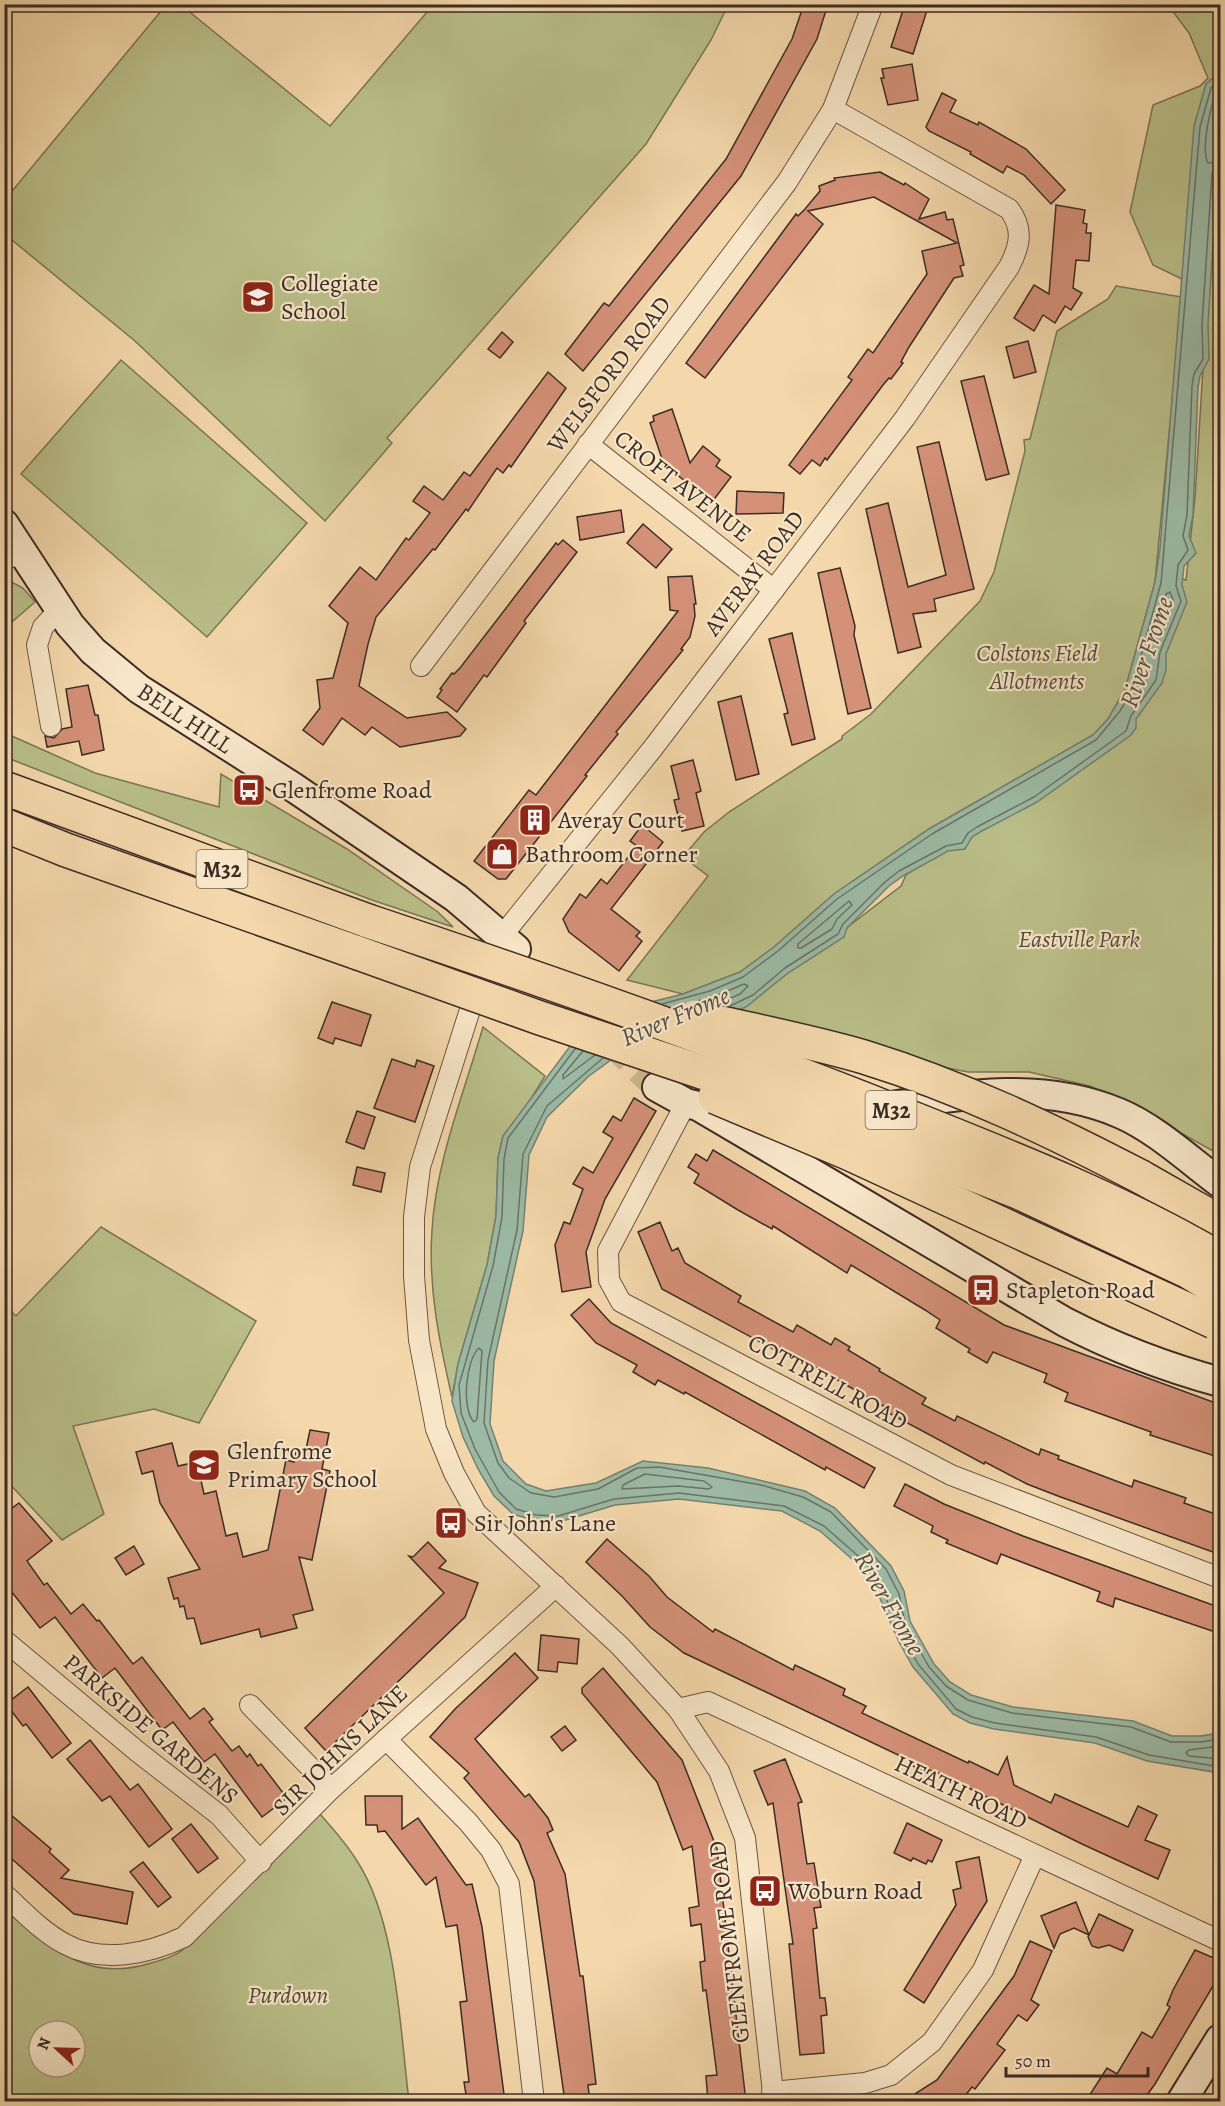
<svg xmlns="http://www.w3.org/2000/svg" width="1225" height="2106" viewBox="0 0 1225 2106" font-family="Alegreya,serif">
	<rect width="100%" height="100%" fill="#f4d8ab"/>
	<filter id="stains"><feTurbulence type="fractalNoise" baseFrequency=".00333" numOctaves="4"/><feColorMatrix values="0 0 0 0 .2 0 0 0 0 .09 0 0 0 0 .02 0 0 0 .5 -.17"/></filter>
	<radialGradient id="worn" r=".72"><stop offset=".6" stop-color="#630" stop-opacity="0"/><stop offset="1" stop-color="#630" stop-opacity=".3"/></radialGradient>
	<g fill="#babf89" stroke="#7a7658" stroke-width="1.5" fill-rule="evenodd">
		<path d="M166,5H181L330,126L433,5H728L711,40L646,144L387,438L392,443L325,521L135,341L7,236L8,196Z"/>
		<path d="M1168,5H1220V1155L1140,1110L1090,1086L1029,1072H968L938,1066L907,1053L815,1039L733,1015L901,886L906,875L1099,746L1178,578L1186,580L1195,498L1208,287L1200,288L1153,265L1130,212L1153,105L1200,86L1208,78L1189,33Z"/>
		<path d="M1116,286L1182,297L1155,582L1125,690L1108,719L1093,735L929,829L834,894L774,947L740,972L683,994L627,980L708,876L683,857L704,832L729,812L842,739V736L871,714L980,601L994,572L1025,451L1024,440L1030,439L1057,331L1108,299Z"/>
		<path d="M121,360L307,523L207,637L21,474Z"/>
		<path d="M4,578L23,588L35,602L12,622L5,620Z"/>
		<path d="M5,733L95,773L219,807L221,774L347,849L438,912L453,927L369,899L5,757Z"/>
		<path d="M483,1027L545,1076L524,1110L503,1136L498,1158L496,1216L487,1265L458,1364L452,1397C439,1341 428,1287 432,1230C436,1161 464,1093 483,1027Z"/>
		<path d="M101,1227L256,1321L199,1423L154,1409L73,1426L104,1514L62,1540L5,1479V1306L16,1316Z"/>
		<path d="M320,1814C333,1829 347,1844 357,1861C397,1922 400,2030 409,2101H5L4,1906C51,1946 84,1984 151,1963C161,1960 172,1958 181,1951ZM39,2031H75V2067H39Z"/>
	</g>
	<path fill="#9cbaa5" stroke="#758172" stroke-width="1.5" d="M1220,72V132L1208,324L1209,359L1200,376L1198,387L1193,515L1189,536L1196,553L1184,566L1182,585L1187,602L1166,654V670L1162,683L1136,719V728L1131,735L1037,802L980,832L972,837L965,849L948,851L903,876L889,886L847,928L844,937L788,973L746,1007L691,1029L647,1042L611,1060L589,1076L547,1117L529,1155L523,1231L494,1361L490,1424L503,1461L526,1484L546,1491L596,1483L643,1461L708,1468L805,1491L835,1508L891,1566L904,1591L910,1621L934,1664L950,1682L971,1695L1013,1707L1133,1721L1172,1736H1201L1220,1733V1773L1147,1761L1095,1743L994,1729L970,1723L953,1714L913,1667L899,1642L872,1580L860,1566L820,1531L782,1511L679,1499L615,1505L559,1522L536,1521L513,1514L494,1496L478,1469L463,1437L452,1401L458,1364L487,1265L496,1216L498,1158L503,1136L574,1041L590,1028L635,1006L683,994L740,972L774,947L834,894L929,829L1093,735L1108,719L1125,690L1155,582L1160,548L1194,126L1206,84Z"/>
	<g fill="none" stroke-linecap="round" stroke-linejoin="round">
		<g stroke="#6c7366" stroke-width="1.5">
			<path d="M1220,89C1210,100 1201,150 1208,163L1220,161"/>
			<path d="M1170,592L1173,600L1165,620L1161,621L1159,618L1166,594Z"/>
			<path d="M849,901L852,905L837,919L832,929L801,948H798V944Z"/>
			<path d="M704,1001L744,984L748,986L740,994L717,1004"/>
			<path d="M662,1004L710,991L743,977L778,951L837,899L932,834L1096,740L1120,711L1131,692L1161,583L1200,127L1211,88L1220,79"/>
			<path d="M730,1006L753,995L785,968L838,934L843,924L885,882L899,871L946,846L962,843L968,833L977,827L1034,797L1126,731L1131,716L1156,680L1160,652L1181,601L1176,586L1178,565L1188,550L1183,536L1187,515L1192,386L1194,374L1203,359L1202,324L1212,174L1214,169L1220,168"/>
			<path d="M575,1049L508,1138L504,1159L502,1217L493,1266L459,1385L461,1413L475,1449L499,1492L516,1509L536,1515L558,1516L614,1499L679,1493L784,1506L824,1526L865,1562L877,1578L904,1639L918,1664L956,1709L972,1717L995,1723L1096,1737L1149,1755L1220,1767"/>
			<path d="M583,1051L563,1075V1079L595,1055"/>
			<path d="M603,1058L547,1106L523,1154L517,1230L488,1360L484,1423L498,1463L509,1478L531,1493L554,1497L598,1489L637,1468L659,1467L761,1485L803,1497L831,1512L886,1569L899,1594L905,1624L929,1667L946,1686L968,1700L1012,1713L1131,1727L1171,1742H1201L1220,1739"/>
			<path d="M479,1348L482,1351L477,1419L474,1422C461,1409 466,1359 479,1348Z"/>
			<path d="M645,1474L704,1481L712,1487L709,1489L678,1486L622,1489L623,1485Z"/>
			<path d="M1220,1746L1189,1750L1186,1753L1189,1756L1220,1759"/>
		</g>
	</g>
	<g fill="#d59178" stroke="#3b2c26" stroke-width="1.5">
		<path d="M804,4H828L817,39L741,176L583,371L565,354L604,303L609,306L726,159L792,39Z"/>
		<path d="M905,4H929L913,54L891,47Z"/>
		<path d="M912,64L918,100L888,105L881,78H884L882,69Z"/>
		<path d="M942,93L956,100L950,112L978,125L979,122L1026,149L1065,190L1051,204L1024,175L1007,166L1003,173L970,154L971,152L929,131L926,127Z"/>
		<path d="M880,172L904,185L905,183L929,199L919,219L945,212L947,220L953,219L964,265L960,266L963,276L954,278L909,347L901,362L903,363L891,379L889,378L883,385L827,460L825,458L820,466L812,460L800,474L789,465L852,380L848,377L868,349L873,353L927,274L922,251L957,243L874,197L808,211L823,224L705,378L686,363L796,214L798,216L805,209L820,191L819,186L835,180L834,178Z"/>
		<path d="M1056,205L1085,210L1083,223L1087,224L1086,233H1091L1089,261L1076,260L1073,288L1082,293L1071,310L1065,306L1055,323L1043,315L1034,331L1014,318L1034,285L1049,294Z"/>
		<path d="M502,332L513,342L500,358L488,349Z"/>
		<path d="M1028,341L1036,372L1014,378L1006,347Z"/>
		<path d="M548,372L566,388L511,467L509,465L503,473L497,468L468,511L466,509L435,550L433,549L376,617L368,644L359,686L407,718L447,712L466,729L460,736L400,747L372,727L365,735L342,718L323,745L303,730L320,708L317,680L333,678L348,623L329,606L360,567L376,580L406,538L409,540L430,513L413,501L424,486L443,500L464,472L470,476Z"/>
		<path d="M984,376L1009,474L986,480L961,381Z"/>
		<path d="M672,409L690,463L703,446L720,460L716,466L731,477L712,502L667,467L662,459L650,423L654,421L653,416Z"/>
		<path d="M939,442L974,589L934,599L936,611L913,614L921,647L898,653L866,509L888,503L908,587L946,575L917,447Z"/>
		<path d="M737,491L784,493L783,513L736,514Z"/>
		<path d="M621,510L624,532L580,540L577,517Z"/>
		<path d="M643,524L672,549L656,568L627,543Z"/>
		<path d="M563,540L577,552L524,621L526,623L487,677L484,675L457,712L437,697L442,690L440,689L452,673L454,674L460,668L556,543L558,545Z"/>
		<path d="M840,568L855,626L854,635L871,708L848,714L818,573Z"/>
		<path d="M692,576L696,604H694L695,616L690,637L681,649L683,650L626,720L616,732L618,734L585,775L587,776L506,879H498L474,861L529,790L536,795L678,611L670,610L668,577Z"/>
		<path d="M792,633L815,739L792,745L784,714L788,713L769,639Z"/>
		<path d="M88,685L95,715H98L104,750L82,755L79,741L47,747L45,736L54,738L62,729L72,727L66,689Z"/>
		<path d="M741,696L759,774L736,780L718,702Z"/>
		<path d="M693,760L701,791L696,793L704,826L682,831L674,800L679,799L671,766Z"/>
		<path d="M642,825L663,842L611,909L640,932L636,936L642,941L619,971L569,932L563,919L580,894L586,898L601,879L607,884L637,846L630,841Z"/>
		<path d="M332,1002L371,1015L361,1046L335,1038L333,1044L318,1038Z"/>
		<path d="M392,1059L415,1067L417,1060L434,1066L415,1122L374,1108Z"/>
		<path d="M634,1098L656,1111L605,1199L586,1252L591,1287L562,1292L555,1245L564,1222L570,1224L583,1189L573,1184L583,1167L593,1173L613,1138L603,1132L613,1116L621,1121Z"/>
		<path d="M357,1111L375,1117L364,1149L346,1142Z"/>
		<path d="M713,1150L1004,1325L1221,1405V1458L1150,1435L1151,1432L1065,1401L1068,1393L1044,1382L1047,1374L993,1352L987,1363L968,1352L970,1349L936,1328L940,1320L925,1310L851,1265L847,1273L773,1226L772,1229L738,1210L694,1183L699,1174L688,1167L696,1154L707,1161Z"/>
		<path d="M357,1167L385,1173L381,1192L353,1185Z"/>
		<path d="M660,1222L672,1251L678,1248L685,1263L741,1296L738,1302L793,1332L797,1325L831,1345L835,1338L850,1347L848,1350L880,1369L879,1371L926,1398L922,1404L955,1421L957,1416L1039,1455L1041,1449L1059,1456L1058,1459L1132,1487L1134,1480L1186,1498L1184,1503L1221,1516V1555L1058,1496L1027,1484L985,1462L984,1464L885,1411L887,1408L779,1347L777,1351L662,1289L638,1232Z"/>
		<path d="M589,1299L611,1323L875,1468L864,1488L826,1467L825,1470L685,1392L684,1394L658,1380L655,1385L633,1372L637,1365L596,1343L571,1315Z"/>
		<path d="M310,1430L329,1433L322,1469L330,1471L312,1560L299,1557L313,1610L293,1615L297,1628L261,1637L259,1629L201,1644L194,1618L187,1619L184,1606L180,1607L178,1598L174,1599L168,1578L200,1569L160,1503L153,1471L142,1474L136,1452L172,1443L178,1466L197,1462L204,1494L216,1491L226,1536L237,1533L243,1557L268,1550L286,1460L294,1462L296,1452L305,1454Z"/>
		<path d="M905,1484L944,1504L1023,1536L1221,1608V1634L1115,1598L1113,1607L1097,1601L1100,1592L1011,1558L1001,1554L997,1564L946,1543L948,1540L931,1532L933,1526L894,1506Z"/>
		<path d="M19,1503L52,1541L27,1561L44,1585L47,1583L71,1614L83,1604L97,1621L99,1620L133,1664L142,1657L190,1719L204,1708L213,1719L209,1722L232,1751L239,1746L247,1757L250,1754L258,1766L261,1764L287,1798L262,1817L215,1754L204,1762L173,1722L162,1730L115,1668L102,1678L55,1617L40,1628L4,1582V1514Z"/>
		<path d="M607,1539L649,1576L667,1597L713,1632L715,1629L793,1670L795,1665L845,1689L843,1695L866,1706L862,1713L968,1763L969,1761L998,1775L1007,1757L1014,1785L1051,1803L1055,1794L1128,1827L1138,1806L1157,1815L1145,1840L1170,1850L1158,1879L1082,1844L936,1772L929,1770L927,1773L909,1764L911,1761L684,1653L650,1627L622,1596L586,1562Z"/>
		<path d="M428,1542L446,1561L439,1568L478,1583L465,1617L326,1751L305,1728L444,1593L409,1556L413,1557Z"/>
		<path d="M134,1546L144,1564L126,1575L115,1558Z"/>
		<path d="M541,1635L579,1639L577,1664L558,1662L557,1672L538,1670Z"/>
		<path d="M515,1653L538,1678L475,1739L525,1797L529,1794L548,1818L553,1830L547,1833L565,1874L580,1976H583L596,2084L588,2085L590,2102H565L534,1881L519,1842L464,1778L469,1773L430,1737L455,1709Z"/>
		<path d="M603,1668L682,1760L717,1849L746,2102H708L706,2076L717,2075L706,1990L703,1991L700,1962L705,1961L701,1924L691,1926L689,1908L699,1906L692,1846L683,1850L657,1782L582,1693V1688Z"/>
		<path d="M28,1687L71,1743L52,1758L26,1724L23,1726L6,1704Z"/>
		<path d="M565,1726L576,1740L562,1751L551,1737Z"/>
		<path d="M90,1740L130,1790L138,1784L172,1829L149,1847L110,1796L102,1801L67,1759Z"/>
		<path d="M785,1759L802,1802L798,1803L807,1864L814,1863L821,1907L814,1908L817,1928L813,1929L820,1998H825L827,2015L821,2016L824,2053L800,2055L789,1944H793L773,1803L768,1805L754,1771Z"/>
		<path d="M365,1796H402V1829L418,1818L466,1885L472,1884L482,1927L505,2102L467,2101L464,2082H469L460,2002L467,2001L457,1925L446,1927L436,1877L426,1885L385,1831L378,1832L377,1825H366Z"/>
		<path d="M4,1809L51,1849L49,1852L69,1870L61,1878L133,1892L127,1924L74,1914L4,1852Z"/>
		<path d="M907,1823L942,1840L932,1862L928,1860L926,1864L913,1858L911,1861L894,1853Z"/>
		<path d="M191,1824L218,1858L198,1873L172,1839Z"/>
		<path d="M979,1857L987,1901L924,2003L904,1990L956,1905L953,1890L961,1888L956,1862Z"/>
		<path d="M143,1862L171,1897L158,1907L130,1872Z"/>
		<path d="M1076,1902L1089,1935L1074,1928L1060,1934L1054,1948L1041,1916Z"/>
		<path d="M1099,1914L1133,1930L1123,1951L1109,1945L1098,1948L1092,1946L1088,1937Z"/>
		<path d="M1030,1941L1052,1951L1031,2000L1039,2005L1027,2021L1018,2015L997,2044L1005,2050L975,2089L972,2087L960,2102H902L937,2080L1014,1976Z"/>
		<path d="M1195,1950L1221,1961V1977L1216,1987L1213,1986L1155,2084L1142,2102H1097L1089,2096L1107,2068L1117,2074L1142,2032L1152,2038L1170,2007L1167,2005L1173,1990Z"/>
	</g>
	<g fill="none" stroke-linecap="round" stroke-linejoin="round">
		<path stroke="#cfb690" stroke-width="28" stroke-dasharray="28 14" stroke-linecap="butt" d="M549,982L657,1087"/>
		<g stroke="#695747" stroke-width="22">
			<g id="minor">
				<path d="M588,444L774,590"/>
				<path d="M4,560L22,552"/>
				<path d="M421,666L787,182L833,109L873,4"/>
				<path d="M51,726L37,645L43,627L60,609"/>
				<path d="M502,936L653,748L905,418L1009,267C1020,246 1024,229 1009,209L833,109"/>
				<path d="M488,953L420,1167L414,1217V1276L419,1340L436,1429L454,1473L476,1513L620,1646L678,1709L719,1771L745,1838L774,2102"/>
				<path d="M686,1103L608,1251L609,1280L621,1302L951,1475L1220,1578"/>
				<path d="M4,1640L138,1752L219,1815L261,1862"/>
				<path d="M250,1705L331,1789"/>
				<path d="M678,1709L708,1702L1220,1941"/>
				<path d="M386,1739L468,1822L491,1850L509,1884L534,2102"/>
				<path d="M4,1894C23,1911 42,1932 65,1944C102,1964 148,1954 184,1937L331,1789L556,1586"/>
				<path d="M772,2092L865,2083L891,2075L932,2042L983,1970L1035,1855"/>
			</g>
		</g>
		<g stroke="#3b2c26" stroke-width="32">
			<g id="secondary">
				<path d="M4,524L70,625L93,651L139,689L293,787L456,898L516,949"/>
				<path d="M657,1087L686,1103L698,1106L1065,1322C1117,1349 1165,1367 1220,1382"/>
				<path d="M879,1108C960,1095 1040,1080 1119,1113C1155,1128 1189,1160 1220,1183"/>
				<path d="M1181,2102L1220,2039"/>
			</g>
		</g>
		<g stroke="#3b2c26" stroke-width="36">
			<g id="motorway">
				<path d="M4,788L368,921"/>
				<path d="M4,825L66,850L358,953"/>
				<path d="M1141,1177L1220,1222"/>
			</g>
		</g>
		<use href="#minor" stroke="#f8e6c8" stroke-width="20"/>
		<use href="#secondary" stroke="#f8e6c8" stroke-width="28"/>
		<use href="#motorway" stroke="#f4d8ab" stroke-width="33"/>
		<g stroke="#3b2c26" stroke-width="36" stroke-linecap="butt">
			<g id="motorway-bridge">
				<path d="M368,921C548,981 726,1044 902,1114C1010,1157 1120,1200 1220,1259"/>
				<path d="M358,953L540,1018L788,1101L1020,1193L1187,1271L1220,1291"/>
				<path d="M695,1017C751,1030 809,1041 864,1057C961,1087 1051,1130 1141,1177"/>
				<path d="M715,1097L848,1153L1214,1322"/>
			</g>
		</g>
		<use href="#motorway-bridge" stroke="#f4d8ab" stroke-width="33"/>
	</g>
	<defs>
		<g id="school-square" transform="scale(1.725)"><rect x="-9" y="-9" width="18" height="18" rx="4" fill="#8f2418" stroke="#f8e6c8"/><path d="M0-5L7-2L0 1L-7-2ZM-4 1L0 2.5L4 1V4Q0 6-4 4Z" fill="#fff"/></g>
		<g id="bus-square" transform="scale(1.725)"><rect x="-9" y="-9" width="18" height="18" rx="4" fill="#8f2418" stroke="#f8e6c8"/><path d="M-5-6H5V4H4V6H2V4H-2V6H-4V4H-5ZM-3.5-4V0h7V-4ZM-3.5 1.2v1.5H-2V1.2ZM2 1.2v1.5H3.5V1.2Z" fill="#fff"/></g>
		<g id="building-square" transform="scale(1.725)"><rect x="-9" y="-9" width="18" height="18" rx="4" fill="#8f2418" stroke="#f8e6c8"/><path d="M-4-6H4V6H1V3H-1V6H-4ZM-2.5-4.3h1.7v1.8h-1.7ZM.8-4.3h1.7v1.8H.8ZM-2.5-1h1.7V.8h-1.7ZM.8-1h1.7V.8H.8Z" fill="#fff"/></g>
		<g id="shop-square" transform="scale(1.725)"><rect x="-9" y="-9" width="18" height="18" rx="4" fill="#8f2418" stroke="#f8e6c8"/><path d="M-5-2.5h2.3a2.7 3.5 0 0 1 5.4 0H5L5.5 6h-11ZM-1.5-2.5h3a1.5 2.3 0 0 0-3 0Z" fill="#fff"/></g>
	</defs>
	<g fill-rule="evenodd">
		<use href="#school-square" x="258" y="297"/>
		<use href="#bus-square" x="249" y="790"/>
		<use href="#building-square" x="535" y="820"/>
		<use href="#shop-square" x="502" y="854"/>
		<use href="#bus-square" x="983" y="1290"/>
		<use href="#school-square" x="204" y="1465"/>
		<use href="#bus-square" x="451" y="1523"/>
		<use href="#bus-square" x="765" y="1891"/>
	</g>
	<g text-anchor="middle" stroke-width="4.5" stroke-linejoin="round" paint-order="stroke">
		<g fill="#f8e6c8" stroke="#746457" stroke-width="1.5">
			<rect x="196.5" y="850" width="51" height="38" rx="4.5"/>
			<rect x="865.5" y="1091" width="51" height="38" rx="4.5"/>
		</g>
		<g font-size="22" font-weight="bold" fill="#3b2c26">
			<text x="222" y="877">M32</text>
			<text x="891" y="1118">M32</text>
		</g>
		<g font-size="24" fill="#3b2c26" stroke="#f8e6c8" text-anchor="start">
			<text x="281" y="291">Collegiate<tspan x="281" dy="28">School</tspan></text>
			<text x="272" y="798">Glenfrome Road</text>
			<text x="558" y="828">Averay Court</text>
			<text x="525" y="862">Bathroom Corner</text>
			<text x="1006" y="1298">Stapleton Road</text>
			<text x="227" y="1459">Glenfrome<tspan x="227" dy="28">Primary School</tspan></text>
			<text x="474" y="1531">Sir John's Lane</text>
			<text x="788" y="1899">Woburn Road</text>
		</g>
		<g font-size="24" fill="#3b2c26" stroke="#f8e6c8">
			<text transform="translate(609 374) rotate(-53)" y="8">WELSFORD ROAD</text>
			<text transform="translate(683 486) rotate(38)" y="8">CROFT AVENUE</text>
			<text transform="translate(754 573) rotate(-53)" y="8">AVERAY ROAD</text>
			<text transform="translate(185 718) rotate(33)" y="8">BELL HILL</text>
			<text transform="translate(828 1382) rotate(28)" y="8">COTTRELL ROAD</text>
			<text transform="translate(151 1729) rotate(40)" y="8">PARKSIDE GARDENS</text>
			<text transform="translate(340 1750) rotate(-44)" y="8">SIR JOHNS LANE</text>
			<text transform="translate(961 1792) rotate(25)" y="8">HEATH ROAD</text>
			<text transform="translate(729 1942) rotate(-97)" y="8">GLENFROME ROAD</text>
		</g>
		<g font-size="24" font-style="italic" fill="#54493a" stroke="#f8e6c8">
			<text x="1037" y="661">Colstons Field<tspan x="1037" dy="28">Allotments</tspan></text>
			<text x="1079" y="947">Eastville Park</text>
			<text x="288" y="2003">Purdown</text>
		</g>
		<g font-size="26" font-style="italic" fill="#535046" stroke="#f8e6c8">
			<text transform="translate(1146 652) rotate(-71)" y="9">River Frome</text>
			<text transform="translate(675 1016) rotate(-23)" y="9">River Frome</text>
			<text transform="translate(890 1603) rotate(60)" y="9">River Frome</text>
		</g>
	</g>
	<rect width="1225" height="2106" fill="none" stroke="#f4d8ab" stroke-width="24"/>
	<rect x="6" y="6" width="1213" height="2094" fill="none" stroke="#3b2c26" stroke-width="3"/>
	<rect x="12" y="12" width="1201" height="2082" fill="none" stroke="#3b2c26" stroke-width="1.5"/>
	<g transform="translate(57 2049) rotate(292)"><circle r="28" fill="#f8e6c8" stroke="#ac9c87" stroke-width="1.5"/>
	<path d="M0-4.5L10 22L0 15L-10 22Z" fill="#8f2418"/>
	<text y="-9" font-size="16" font-weight="bold" text-anchor="middle" fill="#3b2c26">N</text>
	</g>
	<path d="M1006 2067v9h142v-9" fill="none" stroke="#3b2c26" stroke-width="3"/>
	<text x="1015" y="2067" font-size="18" fill="#3b2c26" stroke="#f8e6c8" stroke-width="4.5" paint-order="stroke">50 m</text>
	<rect width="100%" height="100%" filter="url(#stains)"/>
	<rect width="100%" height="100%" fill="url(#worn)"/>
</svg>
